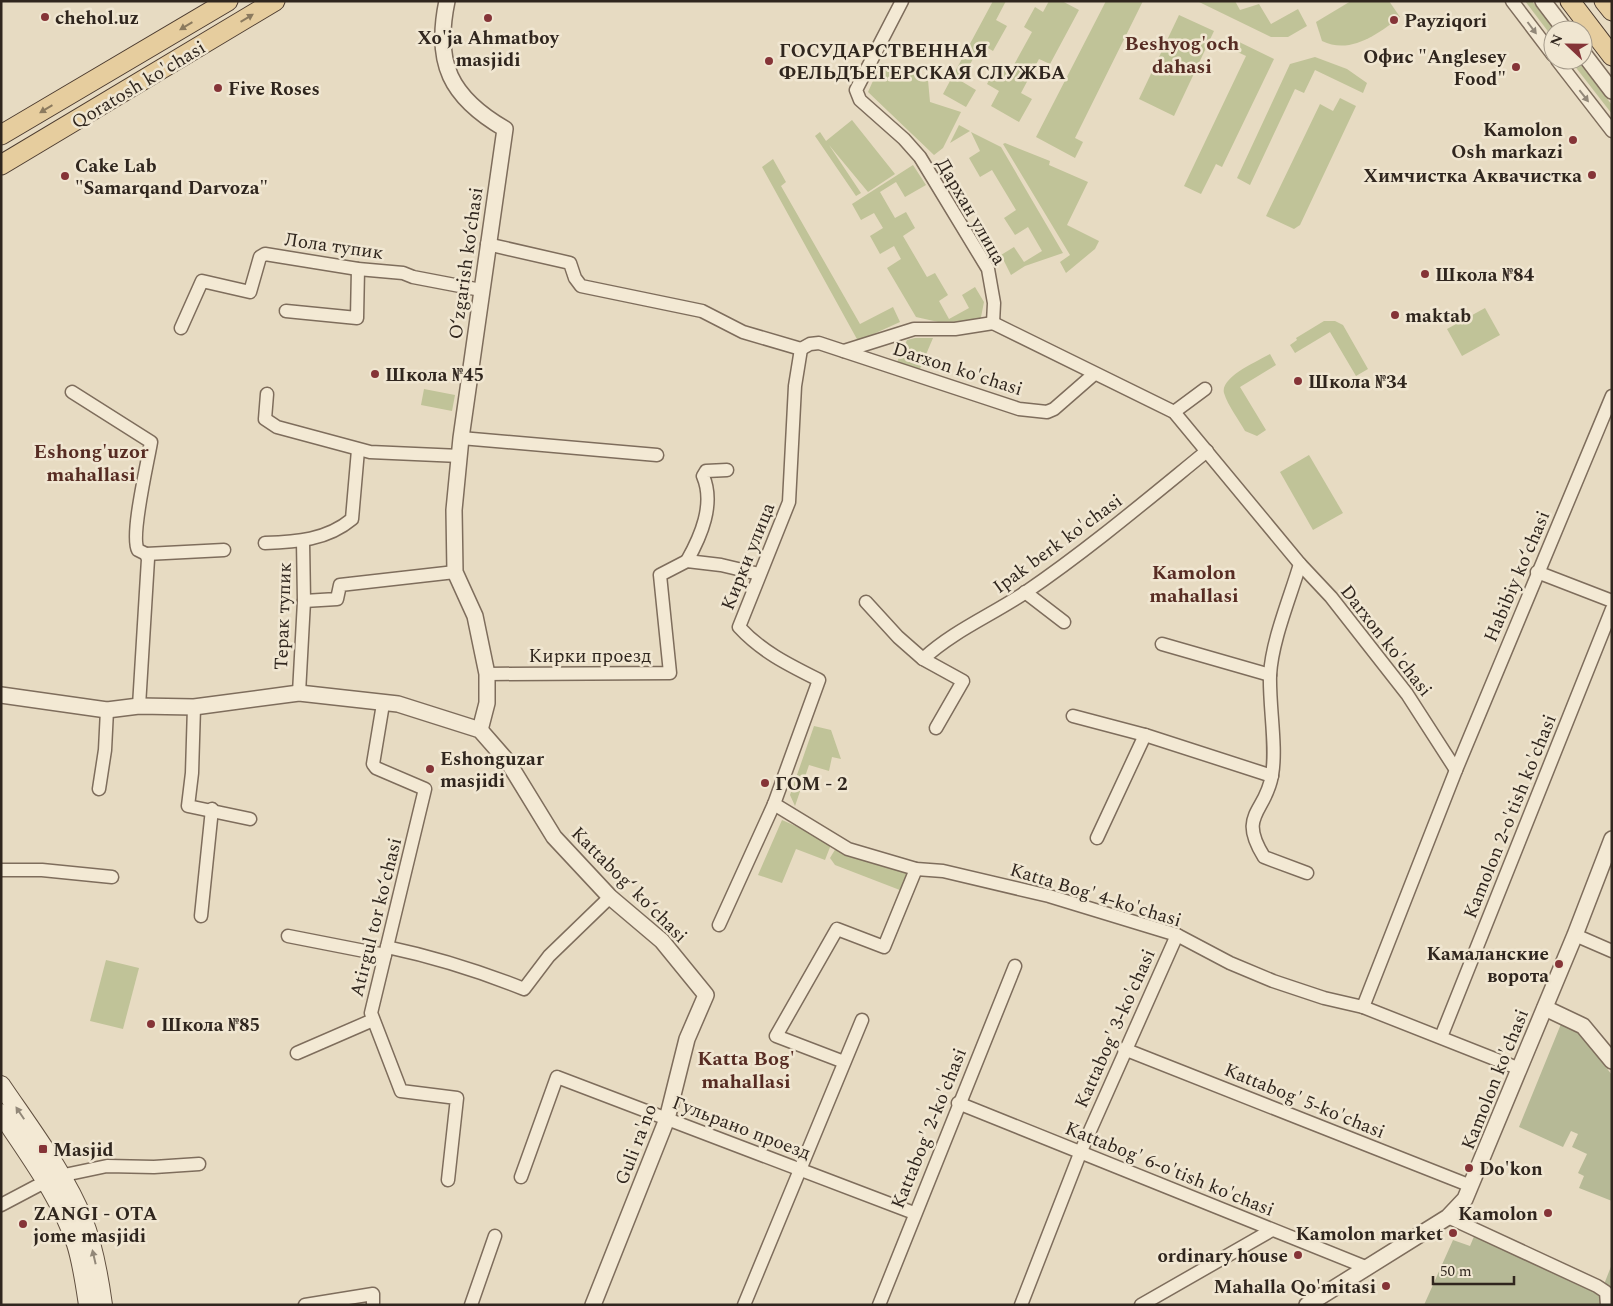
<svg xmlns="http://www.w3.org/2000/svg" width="1613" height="1306" viewBox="0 0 1613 1306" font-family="Spectral,serif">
	<rect width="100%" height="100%" fill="#e7dbc2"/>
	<g fill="#c0c398">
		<path d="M993,1H1006L996,20L1007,26L993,51L981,44L961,81L976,90L966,107L943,94Z"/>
		<path d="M1049,1H1062L1079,10L1050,64L1039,59L1021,93L1032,99L1019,122L991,106L999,91L987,84L997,65L1010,72L1032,32L1024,27L1035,7L1043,12Z"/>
		<path d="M1106,1H1143L1075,138L1083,142L1075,158L1036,137Z"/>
		<path d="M1197,1H1235L1240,10L1259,4L1271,24L1298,9L1307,26L1288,37H1271Z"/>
		<path d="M1351,1H1389L1400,17C1378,34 1350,55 1322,41L1316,22Z"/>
		<path d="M1525,1H1532L1554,30L1553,38Z"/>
		<path d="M1179,15L1214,31L1174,116L1139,99Z"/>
		<path d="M1233,39L1274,59L1222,167L1216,164L1201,194L1184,186L1246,56L1229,48Z"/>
		<path d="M1315,57L1347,69L1367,83L1363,93L1315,70L1304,93L1295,89L1250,185L1237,178L1290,64Z"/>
		<path d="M1570,60H1577L1612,105V114Z"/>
		<path d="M881,63L913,72L928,80L930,102L961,112L943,148L934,155L868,92Z"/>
		<path d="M1340,98L1356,106L1300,225L1294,229L1266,216L1320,104L1333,111Z"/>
		<path d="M852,120L895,174L868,192L829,145L861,193L856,196L815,136L820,132L826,141Z"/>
		<path d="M959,125L970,131L950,143Z"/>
		<path d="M971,132L1001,147L1063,253L1025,266L1011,275L1001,255L1014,247L1024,262L1042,251L1028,227L1015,235L1004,218L1016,210L992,170L980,177L969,158L980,151Z"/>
		<path d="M1005,143L1050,161L1049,165L1088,182L1067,225L1099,241L1095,249L1066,273L1060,262L1070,255L1003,144Z"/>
		<path d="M773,159L786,182L781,186L860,324L893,307L900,322L858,341L762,167Z"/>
		<path d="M913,165L926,185L905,197L896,182L880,192L895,218L906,212L915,228L903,236L927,277L935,273L948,295L939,301L949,319L969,308L962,295L975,287L984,302L980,322L965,328L916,317L887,268L901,259L894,246L880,254L870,236L883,228L874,213L861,220L852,204Z"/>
		<path d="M1485,308L1500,335L1462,356L1447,329Z"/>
		<path d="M1324,321H1335L1343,325L1368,369L1356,376L1330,332L1295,353L1290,345L1297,340L1296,338Z"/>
		<path d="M915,338H933L919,371L897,362L907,340Z"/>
		<path d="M1270,354L1276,365L1240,387L1266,430L1257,436L1245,431C1239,420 1228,406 1224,393C1220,377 1258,361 1270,354Z"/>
		<path d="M424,389L455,395L452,411L421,405Z"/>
		<path d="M1309,455L1343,513L1313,530L1280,472Z"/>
		<path d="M814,726L831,730L841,759L832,757L829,771L809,765L795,806L790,795Z"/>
		<path d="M782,820L832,842L825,860L796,849L782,883L758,875Z"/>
		<path d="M836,848L912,874L905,892L835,865L830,858Z"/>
		<path d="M106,960L139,968L123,1029L90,1021Z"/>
	</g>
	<g fill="#b6b996">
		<path d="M1561,1024L1579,1033L1612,1075V1201L1579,1188L1584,1176L1578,1173L1587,1154L1572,1147L1578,1134L1571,1131L1563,1147L1519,1127Z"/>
		<path d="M1475,1234L1601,1292L1612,1264V1305H1424L1453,1240L1470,1246Z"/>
	</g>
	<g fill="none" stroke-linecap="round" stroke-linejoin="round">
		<g stroke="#7e6d5c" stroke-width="15">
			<g id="minor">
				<path d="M902,1L856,90L860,100L904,139L920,157L988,269L994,303L993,323"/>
				<path d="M1512,1L1553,55"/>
				<path d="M1557,60L1612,131"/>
				<path d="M487,244L570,263L575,278L581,286L702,311L743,332L801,349"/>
				<path d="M286,311L357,318L358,269"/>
				<path d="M993,323L1174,412L1300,564L1331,597L1407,694L1456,770"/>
				<path d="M181,328L202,281L250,292L260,257L265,254L358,269L403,273L413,277L481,290"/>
				<path d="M801,349L810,344L819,343L1019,409L1047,412L1054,409L1093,375"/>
				<path d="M844,351L914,329H955L993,323"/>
				<path d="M72,392L151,442C148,461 130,536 138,550L146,554L148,559L139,706"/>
				<path d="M267,394L265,419L277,427L370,452L460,456"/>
				<path d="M1174,412L1205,389"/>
				<path d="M461,438L657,455"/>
				<path d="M265,543C296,542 327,540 352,519L358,450"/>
				<path d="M146,554L224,550"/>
				<path d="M687,561C701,536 715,504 703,476L706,471L727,470"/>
				<path d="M1300,564C1290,598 1272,640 1270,675C1269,706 1277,747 1272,775C1266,813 1237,814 1264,857L1307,873"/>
				<path d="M1537,572L1612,601"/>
				<path d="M1025,592L1064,622"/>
				<path d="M304,601L337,599L340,585L455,572"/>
				<path d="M866,602L898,637L923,659L963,681L936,728"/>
				<path d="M1162,644L1270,675"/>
				<path d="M923,659C953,631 992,615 1026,592C1089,549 1148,499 1207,451"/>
				<path d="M487,674L670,673L660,575L687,561L721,565L759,574"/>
				<path d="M299,693L304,601L303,541"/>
				<path d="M383,704L373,764L376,768L425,789L371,1013L401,1091L457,1098L448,1180"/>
				<path d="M194,707L192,773L188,806L250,819"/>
				<path d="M1073,716L1145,735L1272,776"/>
				<path d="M99,789L105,750L107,710"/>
				<path d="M774,804L848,849L916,869L943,871L1049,896L1177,935L1230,963L1273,981L1324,998L1363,1007L1520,1069"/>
				<path d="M1097,838L1145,735"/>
				<path d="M1,870H42L112,877"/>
				<path d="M201,916L212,809"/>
				<path d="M719,925L774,804L819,680C789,665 762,652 739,627L789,502L795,386L801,349"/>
				<path d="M1575,935L1612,951"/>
				<path d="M288,936L385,955"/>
				<path d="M387,947C434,957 479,971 524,989L549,956L610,897"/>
				<path d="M1363,1007L1456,770L1612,396"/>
				<path d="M1441,1037L1612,609"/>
				<path d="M1124,1049L1471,1186"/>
				<path d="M297,1053L373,1020"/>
				<path d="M844,1062L776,1036L837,929L884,947L916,869"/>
				<path d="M958,1103L1368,1268"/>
				<path d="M521,1177L557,1077L914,1213"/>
				<path d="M1,1205L37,1186L69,1174L107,1166L154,1167L199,1164"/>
				<path d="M1448,1217L1597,1286L1606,1292L1607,1305"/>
				<path d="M305,1305L373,1294V1305"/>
				<path d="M471,1305L495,1236"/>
				<path d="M744,1305L862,1020"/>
				<path d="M879,1305L1015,966"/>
				<path d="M1021,1305L1081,1151L1177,935"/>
				<path d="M1141,1305L1272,1230"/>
			</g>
		</g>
		<g stroke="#7e6d5c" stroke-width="18">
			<g id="tertiary">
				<path d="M447,1C434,63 450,97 505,129L461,438L454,510L455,572L475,616L487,674V703L480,730"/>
				<path d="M1543,1L1565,30"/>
				<path d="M1583,53L1612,91"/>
				<path d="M1,695L107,710L139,706L194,707L299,693L398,704L480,730L508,762L554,837L610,897L662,941L706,995L687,1039L667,1119L593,1305"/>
				<path d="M1545,1008L1583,1026L1612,1061"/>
				<path d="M1307,1305L1448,1217L1465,1199L1575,935L1612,839"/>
			</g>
		</g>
		<g stroke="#604f3f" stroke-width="20">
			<g id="secondary">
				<path d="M1,1085C28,1125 66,1175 83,1219C94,1246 99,1276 103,1305"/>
				<path d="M1,1113C28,1155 60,1196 76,1244C82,1263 85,1285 88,1305"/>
			</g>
		</g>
		<g stroke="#4d3c30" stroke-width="21">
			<g id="primary">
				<path d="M1570,1L1612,56"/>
				<path d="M1604,1L1612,11"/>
				<path d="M1,135L228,1"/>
				<path d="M1,165L275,1"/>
			</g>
		</g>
		<use href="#minor" stroke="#f3e9d4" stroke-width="12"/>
		<use href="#tertiary" stroke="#f3e9d4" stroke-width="15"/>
		<use href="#secondary" stroke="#f3e9d4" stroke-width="18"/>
		<use href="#primary" stroke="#e6cd9e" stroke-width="19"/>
	</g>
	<defs><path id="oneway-solid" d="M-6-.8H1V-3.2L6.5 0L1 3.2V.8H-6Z" transform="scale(1.25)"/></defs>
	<g fill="#8b7a5e">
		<use href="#oneway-solid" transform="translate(247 18) rotate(-31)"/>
		<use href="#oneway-solid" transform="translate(186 26) rotate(149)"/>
		<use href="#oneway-solid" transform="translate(46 109) rotate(149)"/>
	</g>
	<g fill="#928879">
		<use href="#oneway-solid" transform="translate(1532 28) rotate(53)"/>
		<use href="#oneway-solid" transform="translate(1584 96) rotate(52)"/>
		<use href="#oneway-solid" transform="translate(20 1113) rotate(-124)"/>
		<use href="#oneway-solid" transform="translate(94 1257) rotate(-103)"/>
	</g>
	<g fill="#853437" stroke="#f0e6d1" stroke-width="2">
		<circle cx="45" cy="17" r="5"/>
		<circle cx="488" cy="18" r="5"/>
		<circle cx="1394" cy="20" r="5"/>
		<circle cx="769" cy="61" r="5"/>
		<circle cx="1516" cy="67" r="5"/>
		<circle cx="218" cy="88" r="5"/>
		<circle cx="1573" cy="140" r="5"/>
		<circle cx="1592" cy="175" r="5"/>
		<circle cx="65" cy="176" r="5"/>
		<circle cx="1425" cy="274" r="5"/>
		<circle cx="1395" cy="315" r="5"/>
		<circle cx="375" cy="374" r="5"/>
		<circle cx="1298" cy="381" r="5"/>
		<circle cx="430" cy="769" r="5"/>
		<circle cx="765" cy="783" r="5"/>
		<circle cx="1559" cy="964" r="5"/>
		<circle cx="151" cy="1024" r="5"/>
		<rect x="38" y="1144" width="10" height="10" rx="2.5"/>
		<circle cx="1469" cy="1168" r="5"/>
		<circle cx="1548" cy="1213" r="5"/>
		<circle cx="23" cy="1224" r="5"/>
		<circle cx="1453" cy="1233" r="5"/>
		<circle cx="1298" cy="1255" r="5"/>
		<circle cx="1386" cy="1286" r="5"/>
	</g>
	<g text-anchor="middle" stroke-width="5" stroke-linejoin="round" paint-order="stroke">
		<g font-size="19" font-weight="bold" fill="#30261e" stroke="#f0e6d1" text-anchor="start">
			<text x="55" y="24">chehol.uz</text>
			<text x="1404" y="27">Payziqori</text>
			<text x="488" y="44" text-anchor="middle">Xo'ja Ahmatboy<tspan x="488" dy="22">masjidi</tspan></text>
			<text x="779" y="57">ГОСУДАРСТВЕННАЯ<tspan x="779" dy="22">ФЕЛЬДЪЕГЕРСКАЯ СЛУЖБА</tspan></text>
			<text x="1506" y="63" text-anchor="end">Офис "Anglesey<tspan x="1506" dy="22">Food"</tspan></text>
			<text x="228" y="95">Five Roses</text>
			<text x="1563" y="136" text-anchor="end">Kamolon<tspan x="1563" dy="22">Osh markazi</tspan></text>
			<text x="75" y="172">Cake Lab<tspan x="75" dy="22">"Samarqand Darvoza"</tspan></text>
			<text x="1582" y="182" text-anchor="end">Химчистка Аквачистка</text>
			<text x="1435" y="281">Школа №84</text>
			<text x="1405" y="322">maktab</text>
			<text x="385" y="381">Школа №45</text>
			<text x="1308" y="388">Школа №34</text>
			<text x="440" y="765">Eshonguzar<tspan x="440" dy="22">masjidi</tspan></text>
			<text x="775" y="790">ГОМ - 2</text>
			<text x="1549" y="960" text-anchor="end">Камаланские<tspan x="1549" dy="22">ворота</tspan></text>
			<text x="161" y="1031">Школа №85</text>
			<text x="53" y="1156">Masjid</text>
			<text x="1479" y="1175">Do'kon</text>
			<text x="33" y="1220">ZANGI - OTA<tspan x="33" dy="22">jome masjidi</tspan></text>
			<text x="1538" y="1220" text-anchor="end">Kamolon</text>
			<text x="1443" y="1240" text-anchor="end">Kamolon market</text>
			<text x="1288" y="1262" text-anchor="end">ordinary house</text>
			<text x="1376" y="1293" text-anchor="end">Mahalla Qo'mitasi</text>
		</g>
		<g font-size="19" fill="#30261e" stroke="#f0e6d1">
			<text transform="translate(138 84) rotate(-31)" y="7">Qoratosh ko'chasi</text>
			<text transform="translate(972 211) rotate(60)" y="7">Дархан улица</text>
			<text transform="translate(334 245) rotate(8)" y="7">Лола тупик</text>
			<text transform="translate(465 263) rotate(-82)" y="7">O‘zgarish ko‘chasi</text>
			<text transform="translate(958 368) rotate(18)" y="7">Darxon ko'chasi</text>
			<text transform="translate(1057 543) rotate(-36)" y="7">Ipak berk ko'chasi</text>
			<text transform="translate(747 556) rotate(-68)" y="7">Кирки улица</text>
			<text transform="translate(1516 576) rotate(-67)" y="7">Habibiy koʻchasi</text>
			<text transform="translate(282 616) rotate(-88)" y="7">Терак тупик</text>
			<text transform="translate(1387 640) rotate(52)" y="7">Darxon ko'chasi</text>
			<text x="590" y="662">Кирки проезд</text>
			<text transform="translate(1509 816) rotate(-68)" y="7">Kamolon 2-o'tish ko'chasi</text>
			<text transform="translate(630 884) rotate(45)" y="7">Kattabogʻ koʻchasi</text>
			<text transform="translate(1096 894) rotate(17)" y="7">Katta Bog' 4-ko'chasi</text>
			<text transform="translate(375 917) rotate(-76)" y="7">Atirgul tor koʻchasi</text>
			<text transform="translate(1114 1028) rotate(-66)" y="7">Kattabog' 3-ko'chasi</text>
			<text transform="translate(1494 1079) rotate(-68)" y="7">Kamolon ko'chasi</text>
			<text transform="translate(1305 1100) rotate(22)" y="7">Kattabog' 5-ko'chasi</text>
			<text transform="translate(742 1127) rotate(21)" y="7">Гульрано проезд</text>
			<text transform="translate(928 1128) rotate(-68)" y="7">Kattabog' 2-ko'chasi</text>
			<text transform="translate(635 1144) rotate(-69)" y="7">Guli ra'no</text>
			<text transform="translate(1170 1168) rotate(22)" y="7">Kattabog' 6-o'tish ko'chasi</text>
		</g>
		<g font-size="20" font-weight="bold" fill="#572c23" stroke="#f0e6d1">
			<text x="1182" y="50">Beshyog'och<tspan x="1182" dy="23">dahasi</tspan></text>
			<text x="91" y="458">Eshong'uzor<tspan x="91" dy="23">mahallasi</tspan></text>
			<text x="1194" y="579">Kamolon<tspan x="1194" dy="23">mahallasi</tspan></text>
			<text x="746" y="1065">Katta Bog'<tspan x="746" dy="23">mahallasi</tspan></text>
		</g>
	</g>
	<rect width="1613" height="1306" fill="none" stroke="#30261e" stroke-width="5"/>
	<g transform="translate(1568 45) rotate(292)"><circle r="24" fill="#f0e6d1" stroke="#a39989"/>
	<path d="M0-4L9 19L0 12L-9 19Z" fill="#853437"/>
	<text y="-8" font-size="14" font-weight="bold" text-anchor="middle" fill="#30261e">N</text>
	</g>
	<path d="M1433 1276v8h81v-8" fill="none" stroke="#30261e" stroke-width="2.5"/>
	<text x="1440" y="1276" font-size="15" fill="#30261e" stroke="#f0e6d1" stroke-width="4" paint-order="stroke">50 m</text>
</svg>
